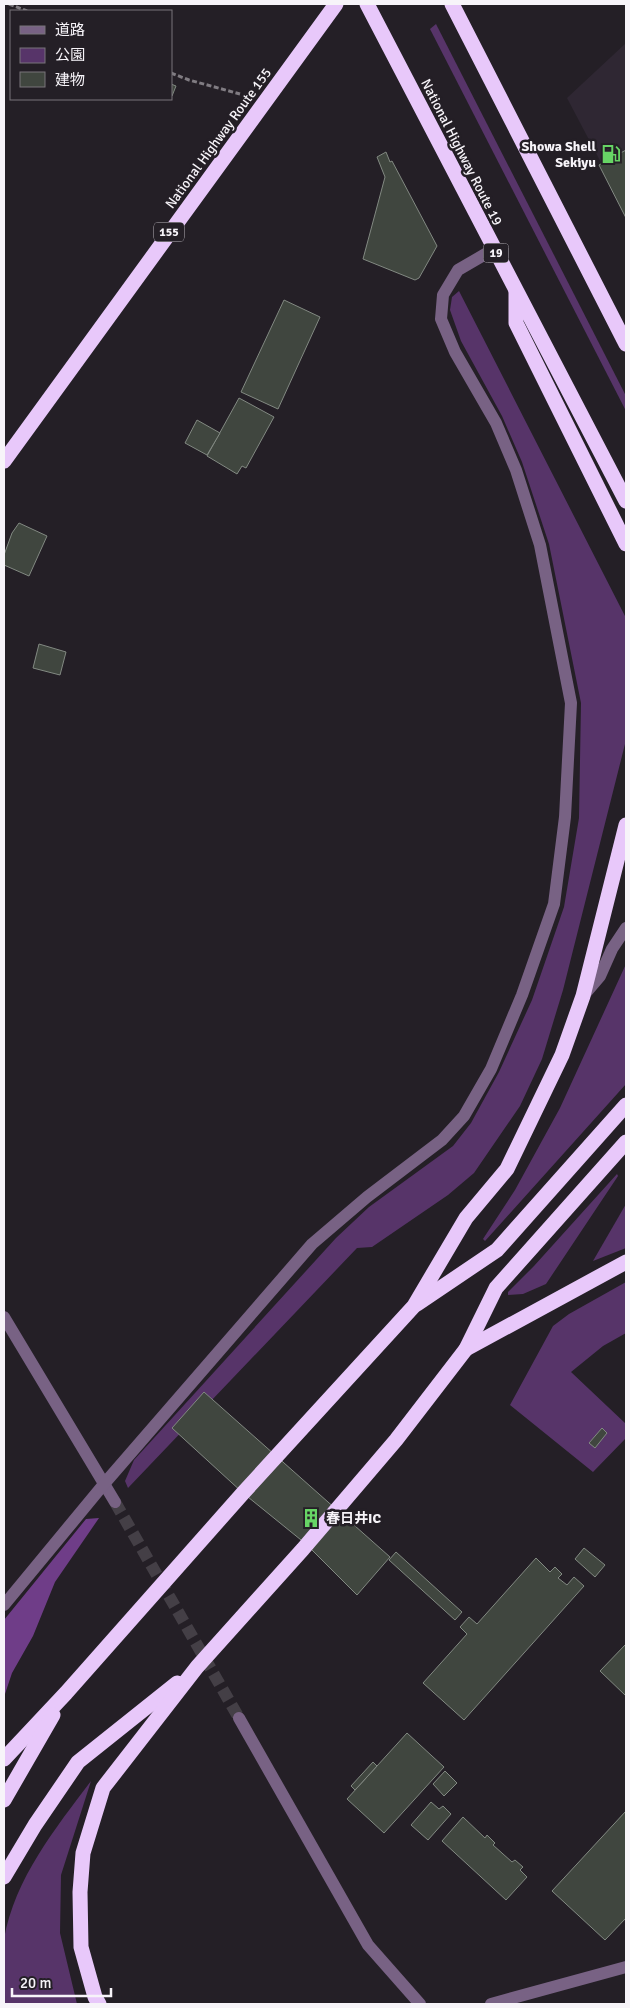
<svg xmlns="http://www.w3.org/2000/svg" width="630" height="2008" viewBox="0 0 630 2008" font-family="Signika,'Noto Sans JP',sans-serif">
	<rect width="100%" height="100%" fill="#241f26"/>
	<path fill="#2f2733" d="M626,43V210L567,98Z"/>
	<g fill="#573469">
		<path d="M436,24L626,396V411L430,29Z"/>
		<path d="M459,291L626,618V740L563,990L542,1059L520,1106L474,1173L448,1195L372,1247L357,1248L128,1488L125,1481L134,1460L336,1238L369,1207L453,1146L471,1123L499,1072L532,1000L564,907L579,818L581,703L549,544L522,462L502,416L461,341L450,310L452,297Z"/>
		<path d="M626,964V1084L485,1241L483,1239L515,1190L560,1108Z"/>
		<path d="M617,1174L618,1176L546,1284L523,1294L508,1295V1292L534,1266Z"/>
		<path d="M626,1204V1248L593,1261Z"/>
		<path d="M626,1282V1333L603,1346L571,1372L626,1424V1438L593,1472L510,1405L553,1326L569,1314Z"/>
		<path d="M91,1781L61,1875L60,1933L77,2004H4C4,1983 1,1959 4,1939C15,1878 55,1829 91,1781Z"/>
	</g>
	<path fill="#6f3d88" d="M99,1518L55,1582L33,1636L12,1673L4,1697V1620L86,1519Z"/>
	<g fill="#40463f" stroke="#828982">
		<path d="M171,84L176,86L172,96H171Z"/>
		<path d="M626,150V218L599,165Z"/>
		<path d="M386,152L390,162L392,161L437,246L419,278L415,280L363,259L385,177L377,157Z"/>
		<path d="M284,300L320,317L278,409L241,392Z"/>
		<path d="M239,398L274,417L246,468L242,466L237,474L207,456Z"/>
		<path d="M197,420L220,433L207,455L185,443Z"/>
		<path d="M19,523L47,536L29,576L4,565V555L12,533Z"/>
		<path d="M39,644L66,652L60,675L33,668Z"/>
		<path d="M204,1392L390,1557L357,1595L306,1544L243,1493L172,1428Z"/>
		<path d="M602,1428L607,1433L595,1448L589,1443Z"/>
		<path d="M584,1548L605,1565L595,1577L575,1559Z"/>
		<path d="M396,1552L462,1612L455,1620L389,1560Z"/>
		<path d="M536,1558L550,1572L555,1567L562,1574L558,1578L567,1585L574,1577L584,1586L464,1720L423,1683L467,1634L460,1627L469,1617L477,1624Z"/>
		<path d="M626,1644V1696L600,1671Z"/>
		<path d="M407,1733L444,1767L384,1833L347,1799Z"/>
		<path d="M373,1762L377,1766L355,1790L351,1786Z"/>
		<path d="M445,1771L457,1783L444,1796L433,1784Z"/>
		<path d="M431,1802L439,1809L443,1806L451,1814L428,1840L411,1825Z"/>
		<path d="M626,1811V1918L605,1940L552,1891Z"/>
		<path d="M463,1817L485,1838L487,1835L495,1843L493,1845L512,1862L515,1860L523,1867L520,1870L527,1877L506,1900L442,1841Z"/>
	</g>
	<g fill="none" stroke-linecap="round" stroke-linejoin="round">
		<path stroke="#443f46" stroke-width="12" stroke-dasharray="12 6" stroke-linecap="butt" d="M115,1502L239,1718"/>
		<g stroke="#807c82" stroke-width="3" stroke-dasharray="5 2.5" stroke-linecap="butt">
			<path d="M9,4L27,11"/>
			<path d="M171,73L189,80L240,94"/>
		</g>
		<g stroke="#786284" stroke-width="12">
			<path d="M583,996L600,976L612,949L626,928"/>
			<path d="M4,1317L115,1502"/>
			<path d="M4,1605L104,1484L312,1244L367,1197L442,1140L464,1116L491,1069L522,995L554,904L565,817L571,703L540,545L516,470L496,423L455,352L441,319L443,295L458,270L494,249"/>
			<path d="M239,1718L368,1945L420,2004"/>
			<path d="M491,2004L626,1967"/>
		</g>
		<g stroke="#e8c8fa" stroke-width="15">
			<path d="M367,4L626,501"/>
			<path d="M452,4L626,344"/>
			<path d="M516,292V323L626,544"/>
			<path d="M4,461L336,4"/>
			<path d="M417,1304L497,1250L626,1105"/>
			<path d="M466,1349L626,1262"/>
			<path d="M4,1759L66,1693L243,1493L414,1306L466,1218L507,1169L562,1055L583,996L626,825"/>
			<path d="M4,1800L53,1715"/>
			<path d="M4,1877L35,1825L78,1762L177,1683"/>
			<path d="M99,2004L95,1997L81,1947L80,1892L83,1853L103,1788L197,1667L303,1549L396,1440L466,1349L496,1288L626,1142"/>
		</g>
	</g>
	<defs>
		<g id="fuel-bare" transform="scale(1.5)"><path d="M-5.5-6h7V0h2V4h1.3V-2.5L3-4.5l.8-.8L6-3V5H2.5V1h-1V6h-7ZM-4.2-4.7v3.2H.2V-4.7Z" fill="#67d465" stroke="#241f26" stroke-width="2.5" paint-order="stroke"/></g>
		<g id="building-bare" transform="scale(1.5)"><path d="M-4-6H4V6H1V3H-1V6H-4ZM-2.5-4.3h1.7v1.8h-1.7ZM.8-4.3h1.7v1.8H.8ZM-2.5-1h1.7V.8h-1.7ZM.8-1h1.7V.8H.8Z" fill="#67d465" stroke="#241f26" stroke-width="2.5" paint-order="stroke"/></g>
	</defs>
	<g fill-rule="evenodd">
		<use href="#fuel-bare" x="611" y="154"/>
		<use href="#building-bare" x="311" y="1518"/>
	</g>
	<g text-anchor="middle" stroke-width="5" stroke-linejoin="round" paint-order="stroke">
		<g fill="#241f26" stroke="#b8b4ba" stroke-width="1">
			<rect x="154" y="222.5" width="30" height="19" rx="4"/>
			<rect x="483.5" y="243.5" width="25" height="19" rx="4"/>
		</g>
		<g font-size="12" font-weight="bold" fill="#f7f4f9">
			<text x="169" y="236">155</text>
			<text x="496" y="257">19</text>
		</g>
		<g font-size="14" fill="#f7f4f9" stroke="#241f26">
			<text transform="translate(218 138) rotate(-54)" y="5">National Highway Route 155</text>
			<text transform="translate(462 152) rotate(63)" y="5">National Highway Route 19</text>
		</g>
		<g font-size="14" font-weight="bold" fill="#f7f4f9" stroke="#241f26" text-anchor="end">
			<text x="596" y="151">Showa Shell<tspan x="596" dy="16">Sekiyu</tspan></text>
			<text x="326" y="1523" text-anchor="start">春日井IC</text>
		</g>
	</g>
	<rect width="630" height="2008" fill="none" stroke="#f7f4f9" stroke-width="10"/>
	<rect x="10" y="10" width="162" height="90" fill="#241f26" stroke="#78747a"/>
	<rect x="20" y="26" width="25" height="8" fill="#786284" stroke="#78747a"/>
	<text x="55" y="35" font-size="15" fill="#f7f4f9">道路</text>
	<rect x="20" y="48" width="25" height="15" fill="#573469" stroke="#78747a"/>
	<text x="55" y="60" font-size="15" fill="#f7f4f9">公園</text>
	<rect x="20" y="72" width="25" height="15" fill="#40463f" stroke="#78747a"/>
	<text x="55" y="85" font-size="15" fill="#f7f4f9">建物</text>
	<path d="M12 1988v8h99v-8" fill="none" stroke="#f7f4f9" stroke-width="2.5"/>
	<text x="20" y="1988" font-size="15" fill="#f7f4f9" stroke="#241f26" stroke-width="4" paint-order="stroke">20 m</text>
</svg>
